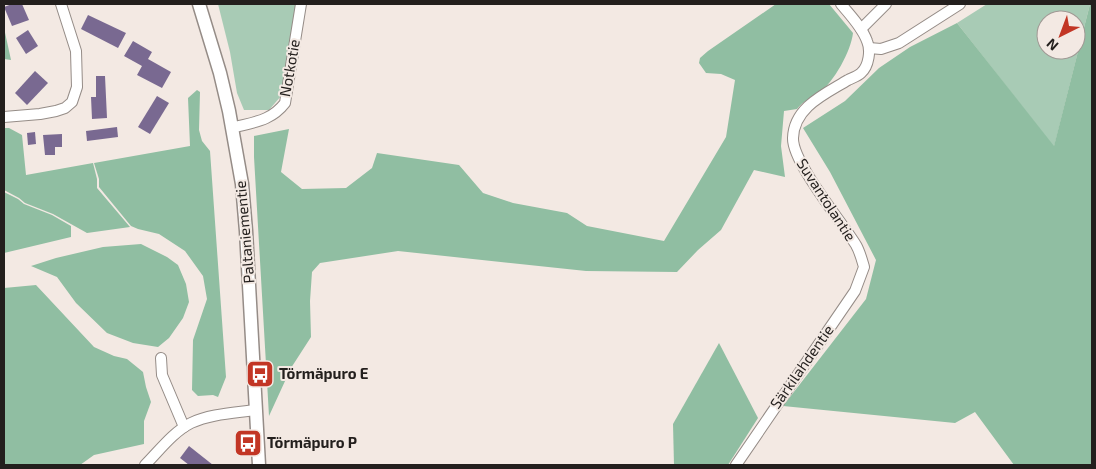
<svg xmlns="http://www.w3.org/2000/svg" width="1096" height="469" viewBox="0 0 1096 469" font-family="'Exo 2',sans-serif">
	<rect width="100%" height="100%" fill="#f3e9e3"/>
	<g fill="#a8cbb5" fill-rule="evenodd">
		<path d="M218,4H297L281,96L269,110H244L237,93L230,52Z"/>
		<path d="M987,4H1090L1054,147L957,23ZM1046,20H1076V50H1046Z"/>
	</g>
	<g fill="#90bea2">
		<path d="M776,4H829L853,33C851,51 834,82 819,93C811,98 803,101 797,109L784,111L781,146L785,177L754,170L721,230L698,250L677,272L586,271L398,251L320,263L312,272L310,301L311,337L291,368L269,416L254,157V136L289,129L281,172L302,189L346,188L372,168L377,153L459,165L483,193L513,203L567,213L587,226L664,241L726,137L735,80L721,74L706,73L699,63L700,58L708,51Z"/>
		<path d="M1090,4H1092V465H1014L975,412L955,423L783,406L866,299L876,260L830,172L803,128L845,101L879,68L910,47L957,23L1054,146Z"/>
		<path d="M4,28L11,60L4,59Z"/>
		<path d="M197,90L200,92L199,130L202,141L210,151L226,377L218,397L213,395L198,396L192,390L193,340L207,299L203,276L185,251L159,234L138,229L131,226L99,187V179L94,163L190,146L188,98Z"/>
		<path d="M4,128H9L22,135L26,175L93,163L97,179V188L130,227L87,233L53,214L25,203L19,198L4,190Z"/>
		<path d="M4,192L18,199L24,204L52,215L71,226V237L4,253Z"/>
		<path d="M141,244L167,257L178,265L186,284L189,302L183,318L169,338L158,347L133,343L107,333L76,303L57,277L31,266L56,258L103,247Z"/>
		<path d="M36,285L94,347L114,356L127,359L143,372L146,387L151,402L144,421V444L94,455L80,465H4V288Z"/>
		<path d="M719,343L758,418L728,465H674L673,424Z"/>
	</g>
	<g fill="#796991">
		<path d="M12,4H22L29,20L12,26L4,7Z"/>
		<path d="M88,15L126,33L118,48L81,29Z"/>
		<path d="M28,30L38,46L26,54L16,38Z"/>
		<path d="M133,41L152,52L148,59L171,72L162,88L137,75L142,66L124,56Z"/>
		<path d="M35,71L48,83L27,105L15,93Z"/>
		<path d="M96,76H105L107,118L92,119L91,97H96Z"/>
		<path d="M157,96L169,103L150,134L138,127Z"/>
		<path d="M117,127L118,137L87,141L86,131Z"/>
		<path d="M35,132L36,144L28,145L27,133Z"/>
		<path d="M62,134V147H55V155H45L43,135Z"/>
		<path d="M189,446L213,465H189L180,458Z"/>
	</g>
	<g fill="none" stroke-linecap="round" stroke-linejoin="round">
		<g stroke="#958c87" stroke-width="12">
			<g id="minor">
				<path d="M861,29L886,4"/>
				<path d="M869,48L881,49L899,43L960,4"/>
				<path d="M4,117L40,114L56,111L65,108L72,102L77,87L76,51L61,4"/>
				<path d="M232,128C254,122 271,121 285,103L301,4"/>
				<path d="M161,358L162,375L184,427"/>
				<path d="M145,465C159,451 173,432 191,423C210,414 234,413 255,410"/>
				<path d="M736,465L855,291L864,267C862,260 860,252 856,245C842,222 792,162 793,138C794,107 825,94 848,80C852,78 858,76 861,73C869,66 871,50 867,41C862,27 850,15 841,4"/>
			</g>
		</g>
		<g stroke="#958c87" stroke-width="15">
			<path id="tertiary" d="M199,4L220,73L229,111L242,184L246,231L259,465"/>
		</g>
		<use href="#minor" stroke="#fff" stroke-width="10"/>
		<use href="#tertiary" stroke="#fff" stroke-width="12"/>
	</g>
	<defs>
		<g id="bus-square" transform="scale(1.4375)"><rect x="-9" y="-9" width="18" height="18" rx="4" fill="#c23625" stroke="#f3e9e3"/><path d="M-5-6H5V4H4V6H2V4H-2V6H-4V4H-5ZM-3.5-4V0h7V-4ZM-3.5 1.2v1.5H-2V1.2ZM2 1.2v1.5H3.5V1.2Z" fill="#fff"/></g>
	</defs>
	<g fill-rule="evenodd">
		<use href="#bus-square" x="260" y="374"/>
		<use href="#bus-square" x="248" y="443"/>
	</g>
	<g text-anchor="middle" stroke-width="4" stroke-linejoin="round" paint-order="stroke">
		<g font-size="15" fill="#231f1d" stroke="#f3e9e3">
			<text transform="translate(290 68) rotate(-80)" y="5">Notkotie</text>
			<text transform="translate(826 200) rotate(57)" y="5">Suvantolantie</text>
			<text transform="translate(245 232) rotate(-95)" y="5">Paltaniementie</text>
			<text transform="translate(802 367) rotate(-55)" y="5">Särkilahdentie</text>
		</g>
		<g font-size="15" font-weight="bold" fill="#231f1d" stroke="#f3e9e3" text-anchor="start">
			<text x="279" y="379">Törmäpuro E</text>
			<text x="267" y="448">Törmäpuro P</text>
		</g>
	</g>
	<rect width="1096" height="469" fill="none" stroke="#231f1d" stroke-width="10"/>
	<g transform="translate(1061 35) rotate(222)"><circle r="24" fill="#f3e9e3" stroke="#a09894"/>
	<path d="M0-4L9 19L0 12L-9 19Z" fill="#c23625"/>
	<text y="-8" font-size="14" font-weight="bold" text-anchor="middle" fill="#231f1d">N</text>
	</g>
</svg>
